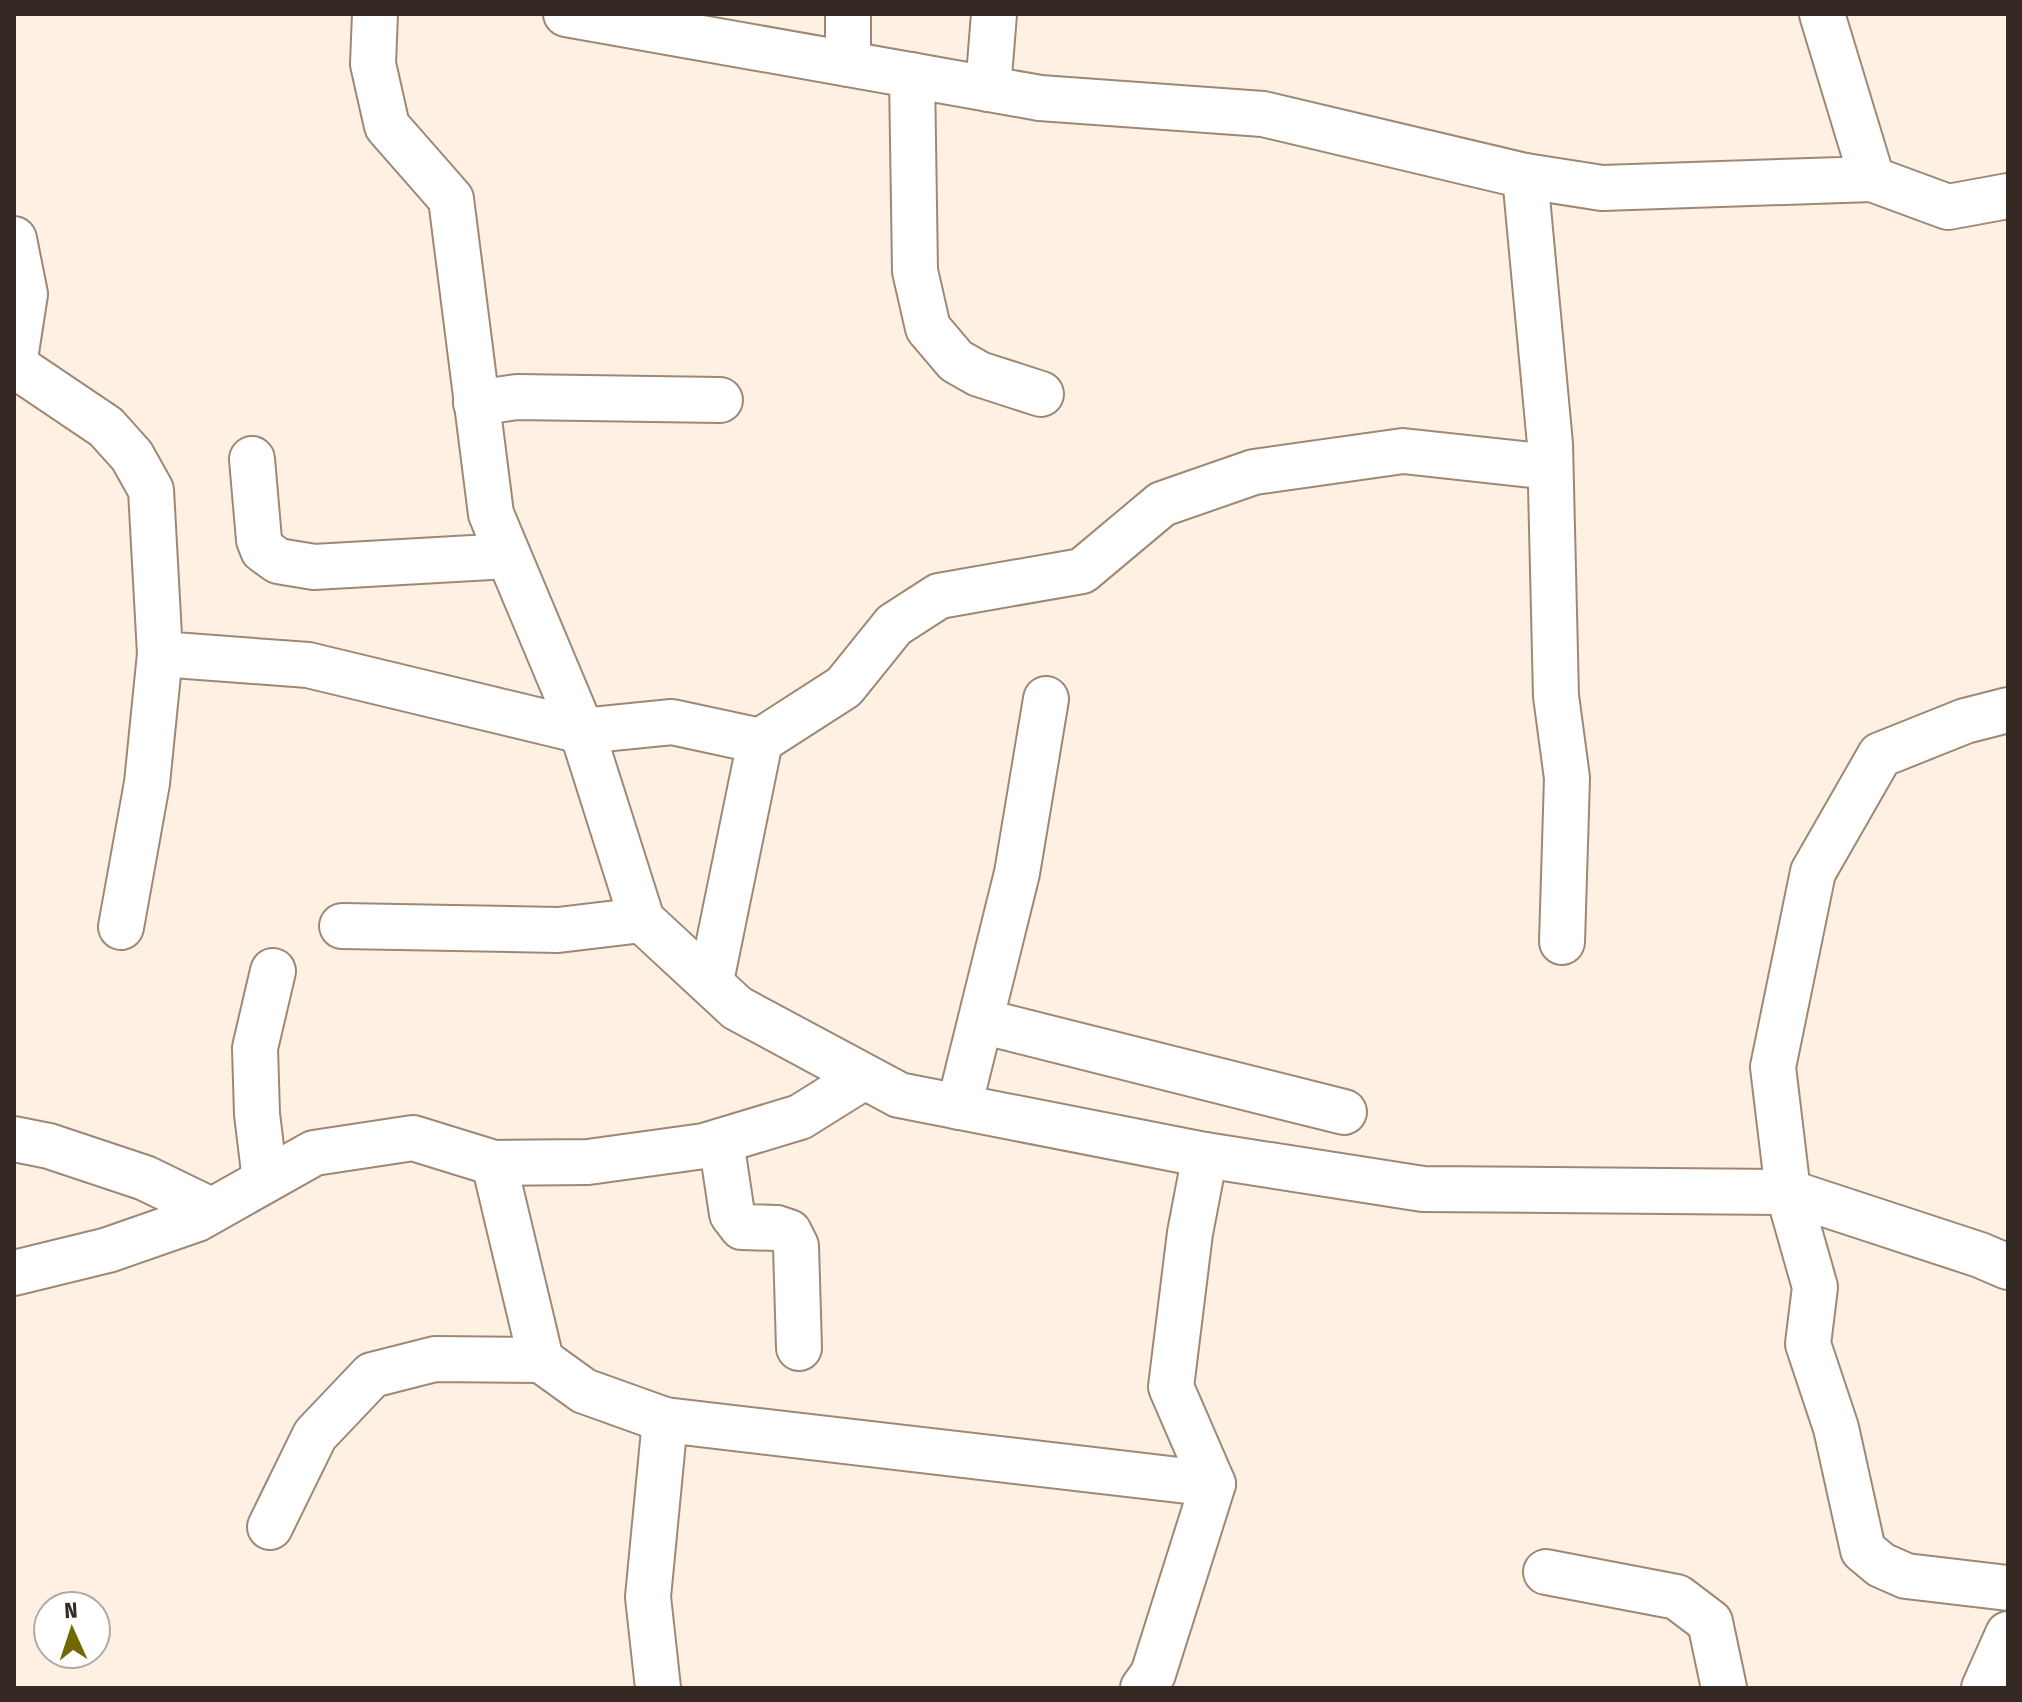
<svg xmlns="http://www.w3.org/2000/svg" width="2022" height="1702" viewBox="0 0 2022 1702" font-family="'Fira Sans Condensed',sans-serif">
	<rect width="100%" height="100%" fill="#fff0e4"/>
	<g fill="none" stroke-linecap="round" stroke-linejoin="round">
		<g stroke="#9e8875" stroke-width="48">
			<g id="minor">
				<path d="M375,14L373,64L387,126L451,199L491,514L582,731L642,920L737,1008L899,1095L1205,1155L1423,1189L1788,1192L1980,1255L2008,1267"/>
				<path d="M566,14L1040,98L1263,114L1525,176L1602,188L1872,179L1822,14"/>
				<path d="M848,14V64"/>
				<path d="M912,75L915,271L928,328L956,361L979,374L1041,394"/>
				<path d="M988,89L994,14"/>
				<path d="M1525,176L1550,444L1556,696L1567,778L1562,942"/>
				<path d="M1872,179L1948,207L2008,196"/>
				<path d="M14,239L25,294L14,365"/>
				<path d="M14,365L106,427L132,456L151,490L160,654L308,665L582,731L672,722L760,741"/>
				<path d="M476,403L517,397L720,400"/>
				<path d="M252,459L259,540L263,550L278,561L314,567L508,556"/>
				<path d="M2008,710L1965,721L1880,755L1813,872L1773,1067L1788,1192L1815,1287L1808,1344L1836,1428L1863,1550L1881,1565L1906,1576L2008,1588"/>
				<path d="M342,926L558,930L642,920"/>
				<path d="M121,927L147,783L160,654"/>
				<path d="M711,981L760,741L844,687L894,625L939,596L1082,571L1162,504L1254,472L1403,451L1550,467"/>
				<path d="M981,1021L1344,1112"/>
				<path d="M959,1107L1017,873L1046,699"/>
				<path d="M14,1139L49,1146L145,1178L211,1210"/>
				<path d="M721,1141L732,1214L742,1227L777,1228L789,1232L796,1246L799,1348"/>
				<path d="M494,1163L541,1360L584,1391L665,1420L1213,1484"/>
				<path d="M265,1180L257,1114L255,1048L273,971"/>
				<path d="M14,1273L108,1250L197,1219L314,1153L413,1138L494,1163L588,1162L704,1146L800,1117L864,1077"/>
				<path d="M270,1527L315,1435L372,1375L435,1359L541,1360"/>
				<path d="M1546,1572L1677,1597L1710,1622L1724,1688"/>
				<path d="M658,1688L648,1597L665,1420"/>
				<path d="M1143,1688L1153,1674L1213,1484L1171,1387L1190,1233L1205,1155"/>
				<path d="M1984,1688L2008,1634"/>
			</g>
		</g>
		<use href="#minor" stroke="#fff" stroke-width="44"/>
	</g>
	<rect width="2022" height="1702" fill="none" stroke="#342a23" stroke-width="32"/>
	<g transform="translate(72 1630) rotate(357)"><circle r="38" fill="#ffffff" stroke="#aeaaa7" stroke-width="2"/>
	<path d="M0-6L14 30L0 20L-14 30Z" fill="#716a02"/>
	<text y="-12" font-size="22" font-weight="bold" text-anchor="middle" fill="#342a23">N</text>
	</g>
</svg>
